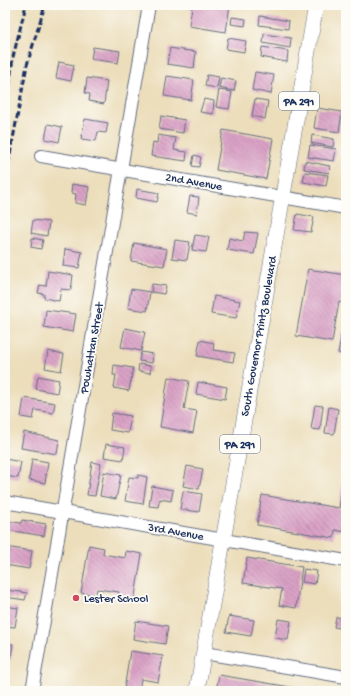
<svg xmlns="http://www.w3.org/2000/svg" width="351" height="696" viewBox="0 0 351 696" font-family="'Gochi Hand',sans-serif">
	<defs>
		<pattern id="building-back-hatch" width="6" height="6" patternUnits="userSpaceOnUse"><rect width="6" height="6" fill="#daa2c6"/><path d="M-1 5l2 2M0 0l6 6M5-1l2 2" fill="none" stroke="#b084a4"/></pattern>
	</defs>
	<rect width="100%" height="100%" fill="#fdfcf7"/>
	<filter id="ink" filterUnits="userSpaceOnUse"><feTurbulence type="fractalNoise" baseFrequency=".025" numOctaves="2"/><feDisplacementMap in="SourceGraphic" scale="8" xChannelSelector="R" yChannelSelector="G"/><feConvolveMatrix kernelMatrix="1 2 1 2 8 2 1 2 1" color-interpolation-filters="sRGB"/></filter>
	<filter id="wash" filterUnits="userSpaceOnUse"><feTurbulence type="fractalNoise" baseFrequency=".012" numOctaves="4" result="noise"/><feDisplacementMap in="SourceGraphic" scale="16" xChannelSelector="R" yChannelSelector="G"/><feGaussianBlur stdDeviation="0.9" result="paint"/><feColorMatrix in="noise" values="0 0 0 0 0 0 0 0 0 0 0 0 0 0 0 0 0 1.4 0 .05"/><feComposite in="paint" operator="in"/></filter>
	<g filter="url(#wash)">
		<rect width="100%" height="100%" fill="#ecdebb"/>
		<g id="blocks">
			<g fill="url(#building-back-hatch)">
				<path d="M185,5H230L226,32L189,26L192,7Z"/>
				<path d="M260,16L289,21L288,29L259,25Z"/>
				<path d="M232,17L246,19L245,26L231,24Z"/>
				<path d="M264,34L291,38L290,48L263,43Z"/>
				<path d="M228,38L246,41L244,52L226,49Z"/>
				<path d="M93,47L120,51L118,63L91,59Z"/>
				<path d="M262,47L288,51L287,62L261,57Z"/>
				<path d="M170,48L196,52L194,68L167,64Z"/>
				<path d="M59,62L74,65L71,81L56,78Z"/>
				<path d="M255,72L274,75L271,94L252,90Z"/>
				<path d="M207,75L219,77L217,88L205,86Z"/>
				<path d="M167,76L194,80L191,100L164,96Z"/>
				<path d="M87,78L107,81L104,104L89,101L90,94L85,93Z"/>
				<path d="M221,78L236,81L234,91L219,88Z"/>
				<path d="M219,90L232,92L229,109L216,107Z"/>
				<path d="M204,99L214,101L213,114L200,112Z"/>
				<path d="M255,99L268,101L265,119L252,116Z"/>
				<path d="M317,108L342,112L339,132L314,128Z"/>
				<path d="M161,116L185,120L183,133L159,129Z"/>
				<path d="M85,119L108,123L106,133L98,132L96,141L81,139Z"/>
				<path d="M48,124L62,127L59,142L45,139Z"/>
				<path d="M223,130L273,139L266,179L216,170Z"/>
				<path d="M158,135L176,138L174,150L187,152L186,161L151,156L153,142L157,143Z"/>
				<path d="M312,135L334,139L333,147L311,143Z"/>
				<path d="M310,145L336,149L334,161L308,157Z"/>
				<path d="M194,155L201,157L199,167L192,166Z"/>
				<path d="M305,161L330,166L329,173L304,169Z"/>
				<path d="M305,172L328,175L326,186L303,182Z"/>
				<path d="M72,184L89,187L86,205L75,203L76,194L71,193Z"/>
				<path d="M137,189L159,193L157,202L136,198Z"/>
				<path d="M190,196L199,197L197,214L187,212Z"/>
				<path d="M297,214L314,217L311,232L294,230Z"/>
				<path d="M33,220L49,222L47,236L31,233Z"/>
				<path d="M245,232L258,233L254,254L227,250L229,238L243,241Z"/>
				<path d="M195,235L209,237L206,252L192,250Z"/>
				<path d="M32,238L43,240L41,249L31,247Z"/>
				<path d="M175,240L190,242L187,260L172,258Z"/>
				<path d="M134,243L167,249L164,266L131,261Z"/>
				<path d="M65,249L82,252L79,268L63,266Z"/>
				<path d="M308,269L346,275V303L339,302L332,342L296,336Z"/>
				<path d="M48,271L73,275L71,290L61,289L59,301L44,298V294L38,293L40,285L46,286Z"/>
				<path d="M152,284L166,286L164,294L151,292Z"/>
				<path d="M131,289L150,292L147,311L128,308Z"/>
				<path d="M214,296L240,301L236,318L211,314Z"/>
				<path d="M46,310L76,314L73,332L44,327Z"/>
				<path d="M125,328L145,332L141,351L121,347Z"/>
				<path d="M342,332L346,333V355L338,353Z"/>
				<path d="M200,340L214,343L213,350L235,353L233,362L197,356Z"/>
				<path d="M48,351L64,354L61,371L45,368Z"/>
				<path d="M141,352L153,354L152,363L139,361Z"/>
				<path d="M139,364L151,366L150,373L138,371Z"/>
				<path d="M114,365L133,368L129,391L114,388L116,375H113Z"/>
				<path d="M38,376L59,380L57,393L36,389Z"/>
				<path d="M168,377L189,381L184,409L197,411L193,433L160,427Z"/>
				<path d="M198,382L227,387L225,399L196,394Z"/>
				<path d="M24,398L55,403L53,413L35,410L33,419L21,417Z"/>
				<path d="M315,405L323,406L320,430L311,429Z"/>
				<path d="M329,407L338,409L334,434L325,433Z"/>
				<path d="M112,413L131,416L128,433L110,430Z"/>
				<path d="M24,432L59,440L57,454L21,448Z"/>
				<path d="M106,444L125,447L123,460L104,457Z"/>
				<path d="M5,459L21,462L18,478L5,476Z"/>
				<path d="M32,459L48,462L45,483L29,480Z"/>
				<path d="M92,462L101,464L95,496L87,495Z"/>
				<path d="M187,466L203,469L199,489L183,486Z"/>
				<path d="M345,468L346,532L335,530L334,538L257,525L262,495L339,508Z"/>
				<path d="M104,472L121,475L116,499L100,496Z"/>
				<path d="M138,475L147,477L143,504L125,501L129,477L138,478Z"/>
				<path d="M152,486L173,490L171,501L160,499L158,507L149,506Z"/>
				<path d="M183,491L202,494L199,512L180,509Z"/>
				<path d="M22,520L46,524L44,536L7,530L5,537V521L21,523Z"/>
				<path d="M89,545L104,548L103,554L125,558L126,551L142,554L134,602L118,600L119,592L97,589L96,595L81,593Z"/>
				<path d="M5,547L32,551L29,569L5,565Z"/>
				<path d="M247,558L302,567L296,608L279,605L282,589L243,583Z"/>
				<path d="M304,569L317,571L315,584L302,582Z"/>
				<path d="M6,590L27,593L25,600L5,597Z"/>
				<path d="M5,606L18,608L15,627L5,626Z"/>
				<path d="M229,616L254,620L251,636L226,632Z"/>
				<path d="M336,617L346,618V629L334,627Z"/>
				<path d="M278,619L291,621L288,640L275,638Z"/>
				<path d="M136,621L168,626L165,644L133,639Z"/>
				<path d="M5,643L13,644L11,659L5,658Z"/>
				<path d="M130,651L163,656L158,682L141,679L139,691L124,690Z"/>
				<path d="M219,675L308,690V691H216Z"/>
			</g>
		</g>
	</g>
	<g filter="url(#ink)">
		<use href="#blocks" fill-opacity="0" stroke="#646c7f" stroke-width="1"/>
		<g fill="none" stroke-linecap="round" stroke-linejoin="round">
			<g stroke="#646c7f" stroke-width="14">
				<g id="minor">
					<path d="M41,156L346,208"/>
					<path d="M5,502L346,561"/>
					<path d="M204,653L346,677"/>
					<path d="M32,691L149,5"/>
				</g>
			</g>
			<g stroke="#646c7f" stroke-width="16">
				<path id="major" d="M197,691L316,5"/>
			</g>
			<use href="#minor" stroke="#fff" stroke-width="12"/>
			<use href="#major" stroke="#fff" stroke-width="15"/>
			<g stroke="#1b2f5e" stroke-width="3" stroke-dasharray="6 3" stroke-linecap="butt">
				<path d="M5,120L13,57L26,5"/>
				<path d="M5,181L27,65L45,5"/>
			</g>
		</g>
	</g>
	<circle fill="#d1495b" stroke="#fdfcf7" stroke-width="1.5" cx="76" cy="598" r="4"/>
	<g text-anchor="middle" stroke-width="3.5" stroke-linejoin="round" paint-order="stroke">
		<g fill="#fdfcf7" stroke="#5f6c8c" stroke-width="1">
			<rect x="279" y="92" width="40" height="18" rx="3"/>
			<rect x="220" y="435" width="40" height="18" rx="3"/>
		</g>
		<g font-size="11" font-weight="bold" fill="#1b2f5e">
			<text x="299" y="105">PA 291</text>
			<text x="240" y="448">PA 291</text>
		</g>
		<g font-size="12" fill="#1b2f5e" stroke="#fdfcf7">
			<text transform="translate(194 181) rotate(10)" y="4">2nd Avenue</text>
			<text transform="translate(258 336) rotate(-80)" y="4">South Governor Printz Boulevard</text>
			<text transform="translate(91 348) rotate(-80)" y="4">Powhattan Street</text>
			<text transform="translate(176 531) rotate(10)" y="4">3rd Avenue</text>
		</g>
		<g font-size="12" fill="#1b2f5e" stroke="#fdfcf7" text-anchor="start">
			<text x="84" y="602">Lester School</text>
		</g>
	</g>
	<rect width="351" height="696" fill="none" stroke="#fdfcf7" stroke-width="20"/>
</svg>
